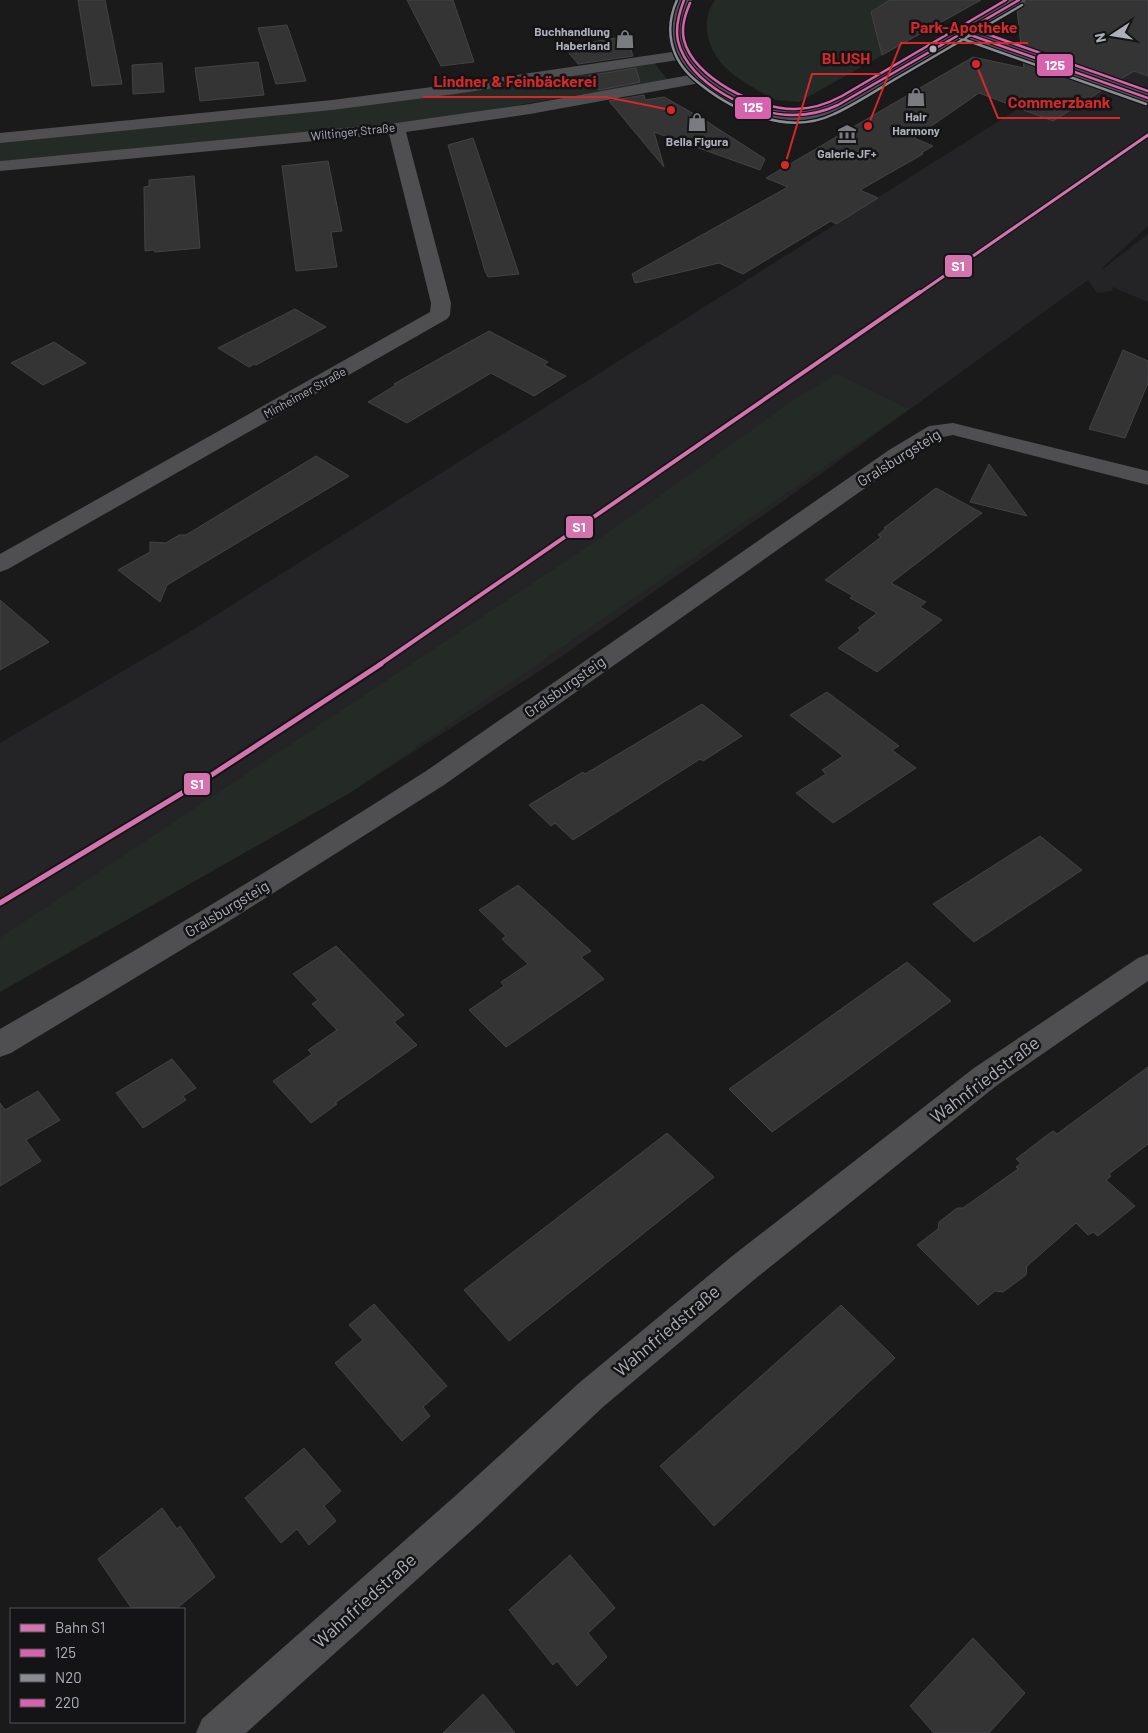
<svg xmlns="http://www.w3.org/2000/svg" width="1148" height="1733" viewBox="0 0 1148 1733" font-family="Barlow,sans-serif">
	<rect width="100%" height="100%" fill="#1a1a1a"/>
	<path fill="#242426" d="M1148,27V226L1102,268L1103,269L1148,234V302L1112,287L1113,291L1097,293L1088,280L786,499L555,661L348,794L0,990V743L186,634Z"/>
	<g fill="#242a25">
		<path d="M715,0H981L799,102L776,100L769,97C755,88 738,80 726,68C708,51 699,21 715,0Z"/>
		<path d="M654,63L668,80L459,115L381,125L0,161V141L295,113L519,85Z"/>
		<path d="M837,374L909,409L348,794L0,992V938L602,537L792,401Z"/>
	</g>
	<g fill="#343435" stroke="#434346">
		<path d="M78,0H105L122,84L92,86Z"/>
		<path d="M407,0H453L474,62L441,66Z"/>
		<path d="M890,0H981L882,55L871,12Z"/>
		<path d="M1029,0H1148V76L1134,71L1119,80L1021,46L1017,9Z"/>
		<path d="M287,25L306,81L276,84L258,28Z"/>
		<path d="M627,36L633,56L578,64L564,47Z"/>
		<path d="M973,57L1024,68L1023,61L1104,89L1053,121L979,93L914,138L933,146L921,153L923,154L860,190L878,198L836,224L831,221L743,274L719,263L635,283L632,274L788,187L766,178Z"/>
		<path d="M258,62L264,95L200,101L195,68Z"/>
		<path d="M162,63L164,92L133,94L132,65Z"/>
		<path d="M636,68L640,82L599,90L588,76Z"/>
		<path d="M644,95L645,100L664,97L703,119L765,159L760,170L654,132L664,167L609,101Z"/>
		<path d="M473,138L519,274L488,277L485,271L448,145Z"/>
		<path d="M328,161L342,231L331,232L337,267L296,271L282,166Z"/>
		<path d="M194,176L200,248L155,252L154,250L145,251L144,187L149,186V180Z"/>
		<path d="M295,309L326,327L256,365L254,364L249,367L218,348Z"/>
		<path d="M489,331L548,362L544,365L566,376L534,396L491,373L407,423L368,402L396,385L394,384Z"/>
		<path d="M54,342L86,363L43,385L11,363Z"/>
		<path d="M1123,350L1148,361V383L1125,438L1089,429Z"/>
		<path d="M316,456L349,476L167,585L160,602L118,570L150,552V542L166,543L179,535H186Z"/>
		<path d="M989,464L1027,516L970,502Z"/>
		<path d="M936,488L982,513L891,583L926,602L920,607L942,620L877,672L838,648L861,630L858,628L877,613L850,598L853,596L825,580L881,537L878,535L886,528H884Z"/>
		<path d="M0,600L49,642L0,670Z"/>
		<path d="M827,692L899,746L892,750L916,768L833,823L796,793L826,774L822,770L843,756L790,715Z"/>
		<path d="M702,704L742,736L703,761L700,759L573,840L555,823L551,826L529,805L583,772L585,774Z"/>
		<path d="M1040,836L1082,870L974,942L933,904Z"/>
		<path d="M518,885L591,951L581,957L604,979L506,1047L469,1010L504,986L501,982L528,964L502,939L506,936L479,910Z"/>
		<path d="M336,946L404,1015L394,1022L417,1045L335,1103L337,1104L311,1123L273,1081L312,1054L308,1050L337,1030L312,1004L318,1000L293,974Z"/>
		<path d="M907,962L951,1001L772,1132L729,1089Z"/>
		<path d="M172,1059L196,1088L183,1096L186,1100L143,1128L116,1093Z"/>
		<path d="M1148,1067V1144L1109,1174L1111,1176L1106,1180L1135,1206L1098,1236L1093,1232L1088,1235L1076,1223L1027,1266L1026,1275L1003,1292L995,1291L978,1305L917,1245L938,1229L939,1222L957,1208H963L1018,1169L1016,1167L1021,1163L1016,1159L1046,1136L1053,1131L1057,1134Z"/>
		<path d="M38,1091L60,1120L26,1140L41,1161L0,1186V1103L5,1110Z"/>
		<path d="M667,1133L714,1177L509,1341L464,1290Z"/>
		<path d="M374,1304L447,1386L423,1407L430,1416L402,1441L335,1363L363,1340L349,1325Z"/>
		<path d="M841,1305L895,1358L714,1526L660,1466Z"/>
		<path d="M304,1448L341,1491L324,1506L336,1521L309,1545L297,1529L281,1543L245,1498Z"/>
		<path d="M162,1508L177,1529L180,1526L215,1577L176,1609H132L98,1559Z"/>
		<path d="M570,1555L615,1608L588,1633L607,1657L577,1686L557,1661L553,1665L509,1610Z"/>
		<path d="M973,1638L1025,1693L989,1733H934L910,1706Z"/>
		<path d="M483,1694L515,1733H443Z"/>
	</g>
	<g fill="none" stroke-linecap="round" stroke-linejoin="round">
		<g fill="#4f4f52" fill-rule="evenodd">
			<path d="M676,0H692C685,15 681,33 687,49C697,75 751,106 778,110C793,112 809,109 824,105L1008,0H1027L1024,3L976,32L1148,92V103L964,38C938,53 911,69 885,84C869,93 852,106 835,113C788,131 738,114 700,83L530,114L406,132L451,303L450,315L447,319L8,569L0,572V554L430,312L431,303L389,134L0,171V161L396,123L530,104L690,75L678,60L455,94L332,110L0,143V133L332,100L455,84L672,52C665,34 668,16 676,0Z"/>
			<path d="M953,423L1148,471V485L953,435L943,437L905,460L444,785L229,921L11,1053L0,1057V1029C144,946 286,861 426,771L889,450L929,426Z"/>
			<path d="M1148,954V981L996,1086L755,1279L603,1407L480,1523L246,1733H196L202,1719L454,1497L579,1383L731,1257L974,1068L1138,958Z"/>
		</g>
		<g stroke="#141416" stroke-width="5">
			<g id="bus-1">
				<path d="M684,0C679,13 675,27 678,41C688,84 753,116 794,115C809,115 825,111 838,105L1019,0"/>
				<path d="M962,32L1148,98"/>
			</g>
		</g>
		<g stroke="#141416" stroke-width="5">
			<g id="bus-2">
				<path d="M677,0C664,29 670,58 694,79C730,110 787,137 834,114C858,103 881,87 904,74C943,51 983,28 1022,5"/>
				<path d="M960,38L1146,104"/>
			</g>
		</g>
		<g stroke="#141416" stroke-width="5">
			<g id="bus-3">
				<path d="M690,3C685,15 681,27 684,40C693,78 758,110 795,109C812,109 827,104 842,96L1006,0"/>
				<path d="M964,26L1148,91"/>
			</g>
		</g>
		<use href="#bus-1" stroke="#d763ae" stroke-width="2.5"/>
		<use href="#bus-2" stroke="#8a8c93" stroke-width="2.5"/>
		<use href="#bus-3" stroke="#d763ae" stroke-width="2.5"/>
		<g stroke="#141416" stroke-width="5.5">
			<path id="rail-1-far2" d="M918,294L1148,135"/>
		</g>
		<g stroke="#141416" stroke-width="7">
			<path id="rail-1-far1" d="M379,665L920,292"/>
		</g>
		<g stroke="#141416" stroke-width="9">
			<path id="rail-1" d="M0,903L207,778L381,664"/>
		</g>
		<use href="#rail-1-far2" stroke="#d474ae" stroke-width="3"/>
		<use href="#rail-1-far1" stroke="#d474ae" stroke-width="4"/>
		<use href="#rail-1" stroke="#d474ae" stroke-width="5"/>
	</g>
	<defs>
		<g id="shop-bare" transform="scale(1.5)"><path d="M-5-2.5h2.3a2.7 3.5 0 0 1 5.4 0H5L5.5 6h-11ZM-1.5-2.5h3a1.5 2.3 0 0 0-3 0Z" fill="#7a7c81" stroke="#141416" stroke-width="2.5" paint-order="stroke"/></g>
		<g id="museum-bare" transform="scale(1.5)"><path d="M0-6L6-3V-2H-6V-3ZM-5-1h2V3h-2ZM-1-1h2V3h-2ZM3-1h2V3H3ZM-6 4H6V6H-6Z" fill="#7a7c81" stroke="#141416" stroke-width="2.5" paint-order="stroke"/></g>
	</defs>
	<g fill-rule="evenodd">
		<use href="#shop-bare" x="625" y="39"/>
		<use href="#shop-bare" x="916" y="97"/>
		<use href="#shop-bare" x="697" y="122"/>
		<use href="#museum-bare" x="847" y="134"/>
	</g>
	<circle fill="#adb0b9" stroke="#141416" stroke-width="2" cx="933" cy="49" r="4.5"/>
	<g text-anchor="middle" stroke-width="5" stroke-linejoin="round" paint-order="stroke">
		<g font-size="12" font-weight="bold" fill="#adb0b9" stroke="#141416">
			<text x="610" y="36" text-anchor="end">Buchhandlung<tspan x="610" dy="14">Haberland</tspan></text>
			<text x="916" y="121">Hair<tspan x="916" dy="14">Harmony</tspan></text>
			<text x="697" y="146">Bella Figura</text>
			<text x="847" y="158">Galerie JF+</text>
		</g>
		<g font-size="12" fill="#adb0b9" stroke="#141416">
			<text transform="translate(353 132) rotate(-6)" y="4">Wiltinger Straße</text>
			<text transform="translate(305 393) rotate(-29)" y="4">Minheimer Straße</text>
		</g>
		<g font-size="15" fill="#adb0b9" stroke="#141416">
			<text transform="translate(899 458) rotate(-32)" y="5">Gralsburgsteig</text>
			<text transform="translate(565 687) rotate(-35)" y="5">Gralsburgsteig</text>
			<text transform="translate(227 909) rotate(-31)" y="5">Gralsburgsteig</text>
		</g>
		<g font-size="18" fill="#adb0b9" stroke="#141416">
			<text transform="translate(985 1080) rotate(-37)" y="6">Wahnfriedstraße</text>
			<text transform="translate(667 1331) rotate(-40)" y="6">Wahnfriedstraße</text>
			<text transform="translate(365 1601) rotate(-42)" y="6">Wahnfriedstraße</text>
		</g>
	</g>
	<path fill="none" stroke="#d62828" stroke-width="2" d="M868 126L901 43H1028M785 165L812 74H881M671 110L606 97H423M976 64L998 118H1120"/>
	<g fill="#d62828" stroke="#141416" stroke-width="2">
		<circle cx="868" cy="126" r="5"/>
		<circle cx="785" cy="165" r="5"/>
		<circle cx="671" cy="110" r="5"/>
		<circle cx="976" cy="64" r="5"/>
	</g>
	<g font-size="16" text-anchor="middle" font-weight="bold" fill="#d62828" stroke="#141416" stroke-width="5" stroke-linejoin="round" paint-order="stroke">
		<text x="964" y="33">Park-Apotheke</text>
		<text x="846" y="64">BLUSH</text>
		<text x="515" y="87">Lindner &amp; Feinbäckerei</text>
		<text x="1059" y="108">Commerzbank</text>
	</g>
	<g stroke="#141416" stroke-width="2">
		<rect x="1036" y="53" width="38" height="24" rx="5" fill="#d763ae"/>
		<rect x="734" y="96" width="38" height="24" rx="5" fill="#d763ae"/>
		<rect x="944" y="254" width="29" height="24" rx="5" fill="#d474ae"/>
		<rect x="565" y="515" width="29" height="24" rx="5" fill="#d474ae"/>
		<rect x="183" y="772" width="28" height="24" rx="5" fill="#d474ae"/>
	</g>
	<g font-size="14" text-anchor="middle" font-weight="bold" fill="#fff">
		<text x="1055" y="70">125</text>
		<text x="753" y="112">125</text>
		<text x="958" y="271">S1</text>
		<text x="579" y="532">S1</text>
		<text x="197" y="789">S1</text>
	</g>
	<rect x="10" y="1608" width="175" height="115" fill="#141416" stroke="#515257"/>
	<rect x="20" y="1624" width="25" height="8" fill="#d474ae" stroke="#515257"/>
	<text x="55" y="1633" font-size="15" fill="#adb0b9">Bahn S1</text>
	<rect x="20" y="1649" width="25" height="8" fill="#d763ae" stroke="#515257"/>
	<text x="55" y="1658" font-size="15" fill="#adb0b9">125</text>
	<rect x="20" y="1674" width="25" height="8" fill="#8a8c93" stroke="#515257"/>
	<text x="55" y="1683" font-size="15" fill="#adb0b9">N20</text>
	<rect x="20" y="1699" width="25" height="8" fill="#d763ae" stroke="#515257"/>
	<text x="55" y="1708" font-size="15" fill="#adb0b9">220</text>
	<g transform="translate(1113 35) rotate(258)" stroke="#141416" stroke-width="4" paint-order="stroke">
	<path d="M0-4L9 19L0 12L-9 19Z" fill="#adb0b9"/>
	<text y="-8" font-size="14" font-weight="bold" text-anchor="middle" fill="#adb0b9">N</text>
	</g>
</svg>
